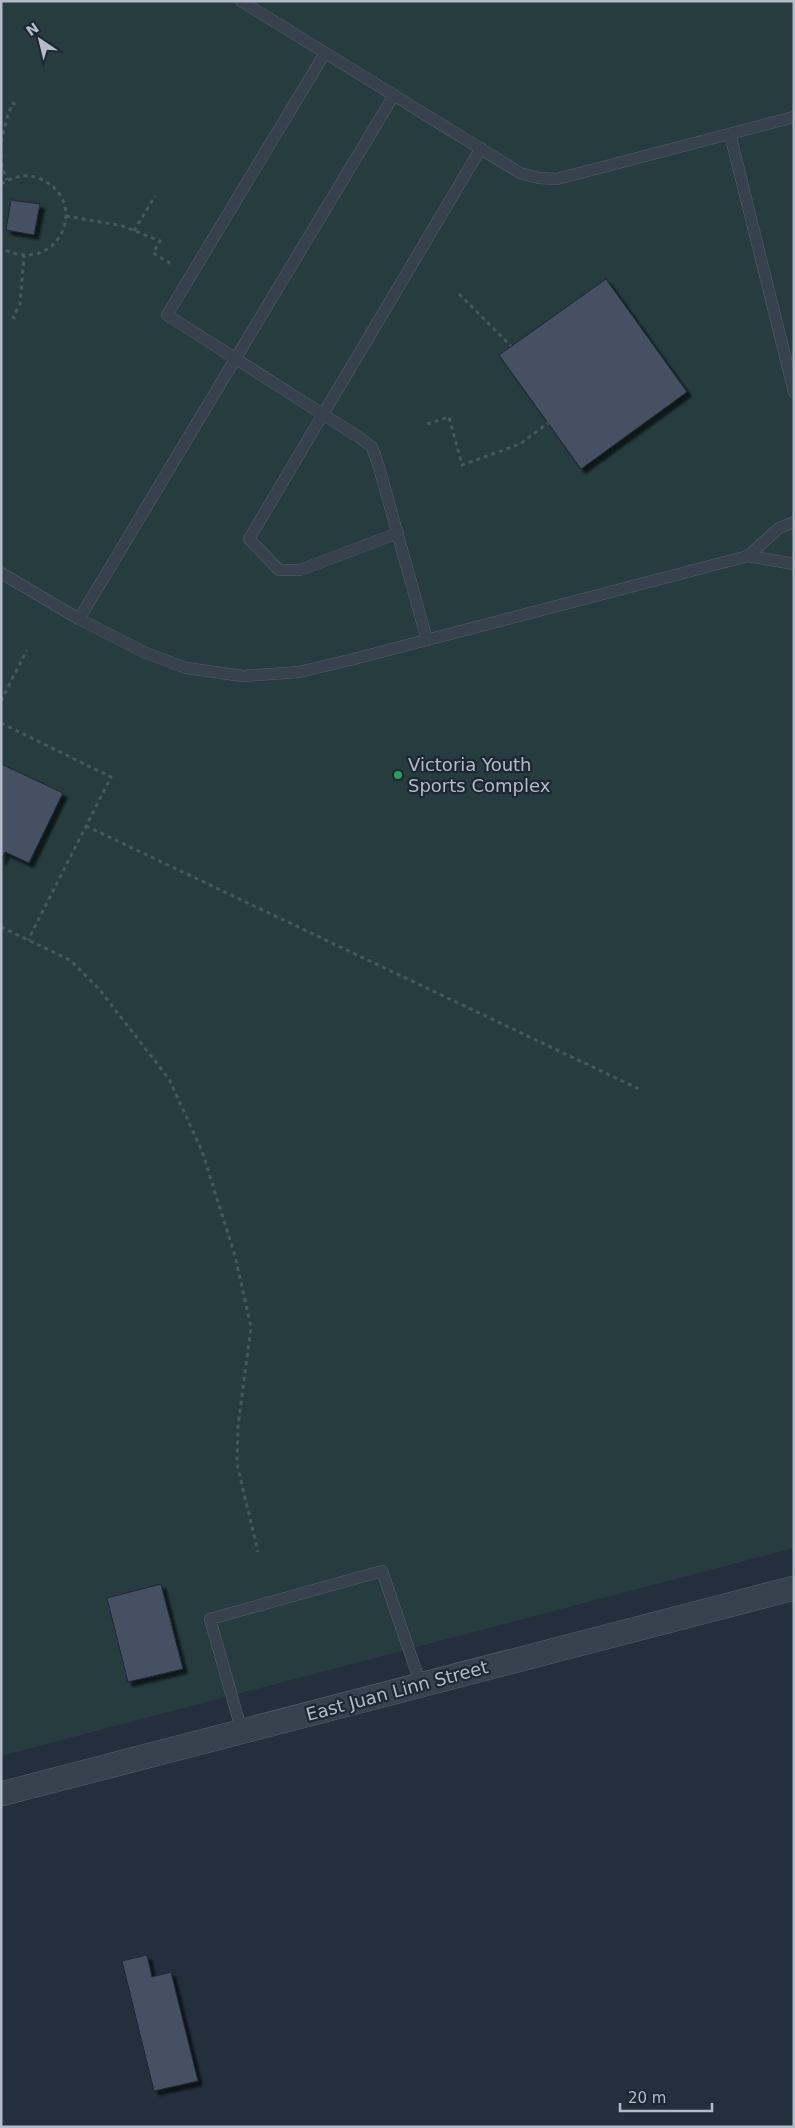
<svg xmlns="http://www.w3.org/2000/svg" width="795" height="2128" viewBox="0 0 795 2128" font-family="'DejaVu Sans',sans-serif">
	<defs>
		<filter id="shadow"><feDropShadow dx="4.5" dy="4.5" stdDeviation="1" flood-color="#0009"/></filter>
	</defs>
	<rect width="100%" height="100%" fill="#242f3e"/>
	<path fill="#263c3f" d="M1,1H794V1548L1,1756Z"/>
	<g fill="#455162" stroke="#1f2835" filter="url(#shadow)">
		<path d="M11,200L40,204L34,235L6,230Z"/>
		<path d="M606,279L687,392L581,469L499,355Z"/>
		<path d="M1,764L63,793L29,863L5,852L1,861Z"/>
		<path d="M161,1584L183,1669L128,1682L107,1598Z"/>
		<path d="M147,1955L152,1977L171,1972L198,2081L154,2091L122,1961Z"/>
	</g>
	<g fill="none" stroke-linecap="round" stroke-linejoin="round">
		<g stroke="#565f6c" stroke-width="12">
			<g id="service">
				<path d="M241,1L520,173L539,178L557,179L794,117"/>
				<path d="M325,53L167,315L357,436L372,447L379,467L427,640"/>
				<path d="M730,134L794,392"/>
				<path d="M794,522L779,528L748,556L794,564"/>
				<path d="M398,533L300,570H279L249,539L481,148"/>
				<path d="M1,573L79,619L146,653L186,668L243,676L299,672L350,660L748,556"/>
				<path d="M79,619L394,95"/>
				<path d="M242,1732L210,1619L382,1571L421,1685"/>
			</g>
		</g>
		<g stroke="#565f6c" stroke-width="25">
			<path id="minor" d="M1,1794L794,1588"/>
		</g>
		<g stroke="#44595c" stroke-width="3" stroke-dasharray="4 4" stroke-linecap="butt">
			<path d="M1,142L8,114L13,103L15,105"/>
			<path d="M1,155L2,166L7,180"/>
			<path d="M1,184C12,177 26,173 38,178C93,199 59,279 1,248"/>
			<path d="M66,216L123,226L160,241L153,253L173,265"/>
			<path d="M134,231L155,196"/>
			<path d="M459,294L511,346"/>
			<path d="M15,319L13,317L20,304L24,256"/>
			<path d="M427,424L449,417L462,465L520,444L548,423"/>
			<path d="M1,701L27,650"/>
			<path d="M1,723L111,777L28,940"/>
			<path d="M86,826L639,1089"/>
			<path d="M1,927L70,960L99,989L169,1079L202,1151L235,1256L251,1327L238,1426L237,1464L258,1552"/>
		</g>
		<use href="#service" stroke="#38414e" stroke-width="11"/>
		<use href="#minor" stroke="#38414e" stroke-width="24"/>
	</g>
	<circle fill="#2e9e5b" stroke="#1d2633" stroke-width="2" cx="398" cy="775" r="5"/>
	<g text-anchor="middle" stroke-width="4.5" stroke-linejoin="round" paint-order="stroke">
		<g font-size="18" fill="#b4bcc9" stroke="#1d2633" text-anchor="start">
			<text x="408" y="771">Victoria Youth<tspan x="408" dy="21">Sports Complex</tspan></text>
		</g>
		<g font-size="18" fill="#b4bcc9" stroke="#1d2633">
			<text transform="translate(397 1691) rotate(-15)" y="6">East Juan Linn Street</text>
		</g>
	</g>
	<rect width="795" height="2128" fill="none" stroke="#b4bcc9" stroke-width="5"/>
	<g transform="translate(40 40) rotate(325)" stroke="#1d2633" stroke-width="4" paint-order="stroke">
	<path d="M0-4L9 19L0 12L-9 19Z" fill="#b4bcc9"/>
	<text y="-8" font-size="14" font-weight="bold" text-anchor="middle" fill="#b4bcc9">N</text>
	</g>
	<path d="M620 2103v8h92v-8" fill="none" stroke="#b4bcc9" stroke-width="2.5"/>
	<text x="628" y="2103" font-size="15" fill="#b4bcc9" stroke="#1d2633" stroke-width="4" paint-order="stroke">20 m</text>
</svg>
